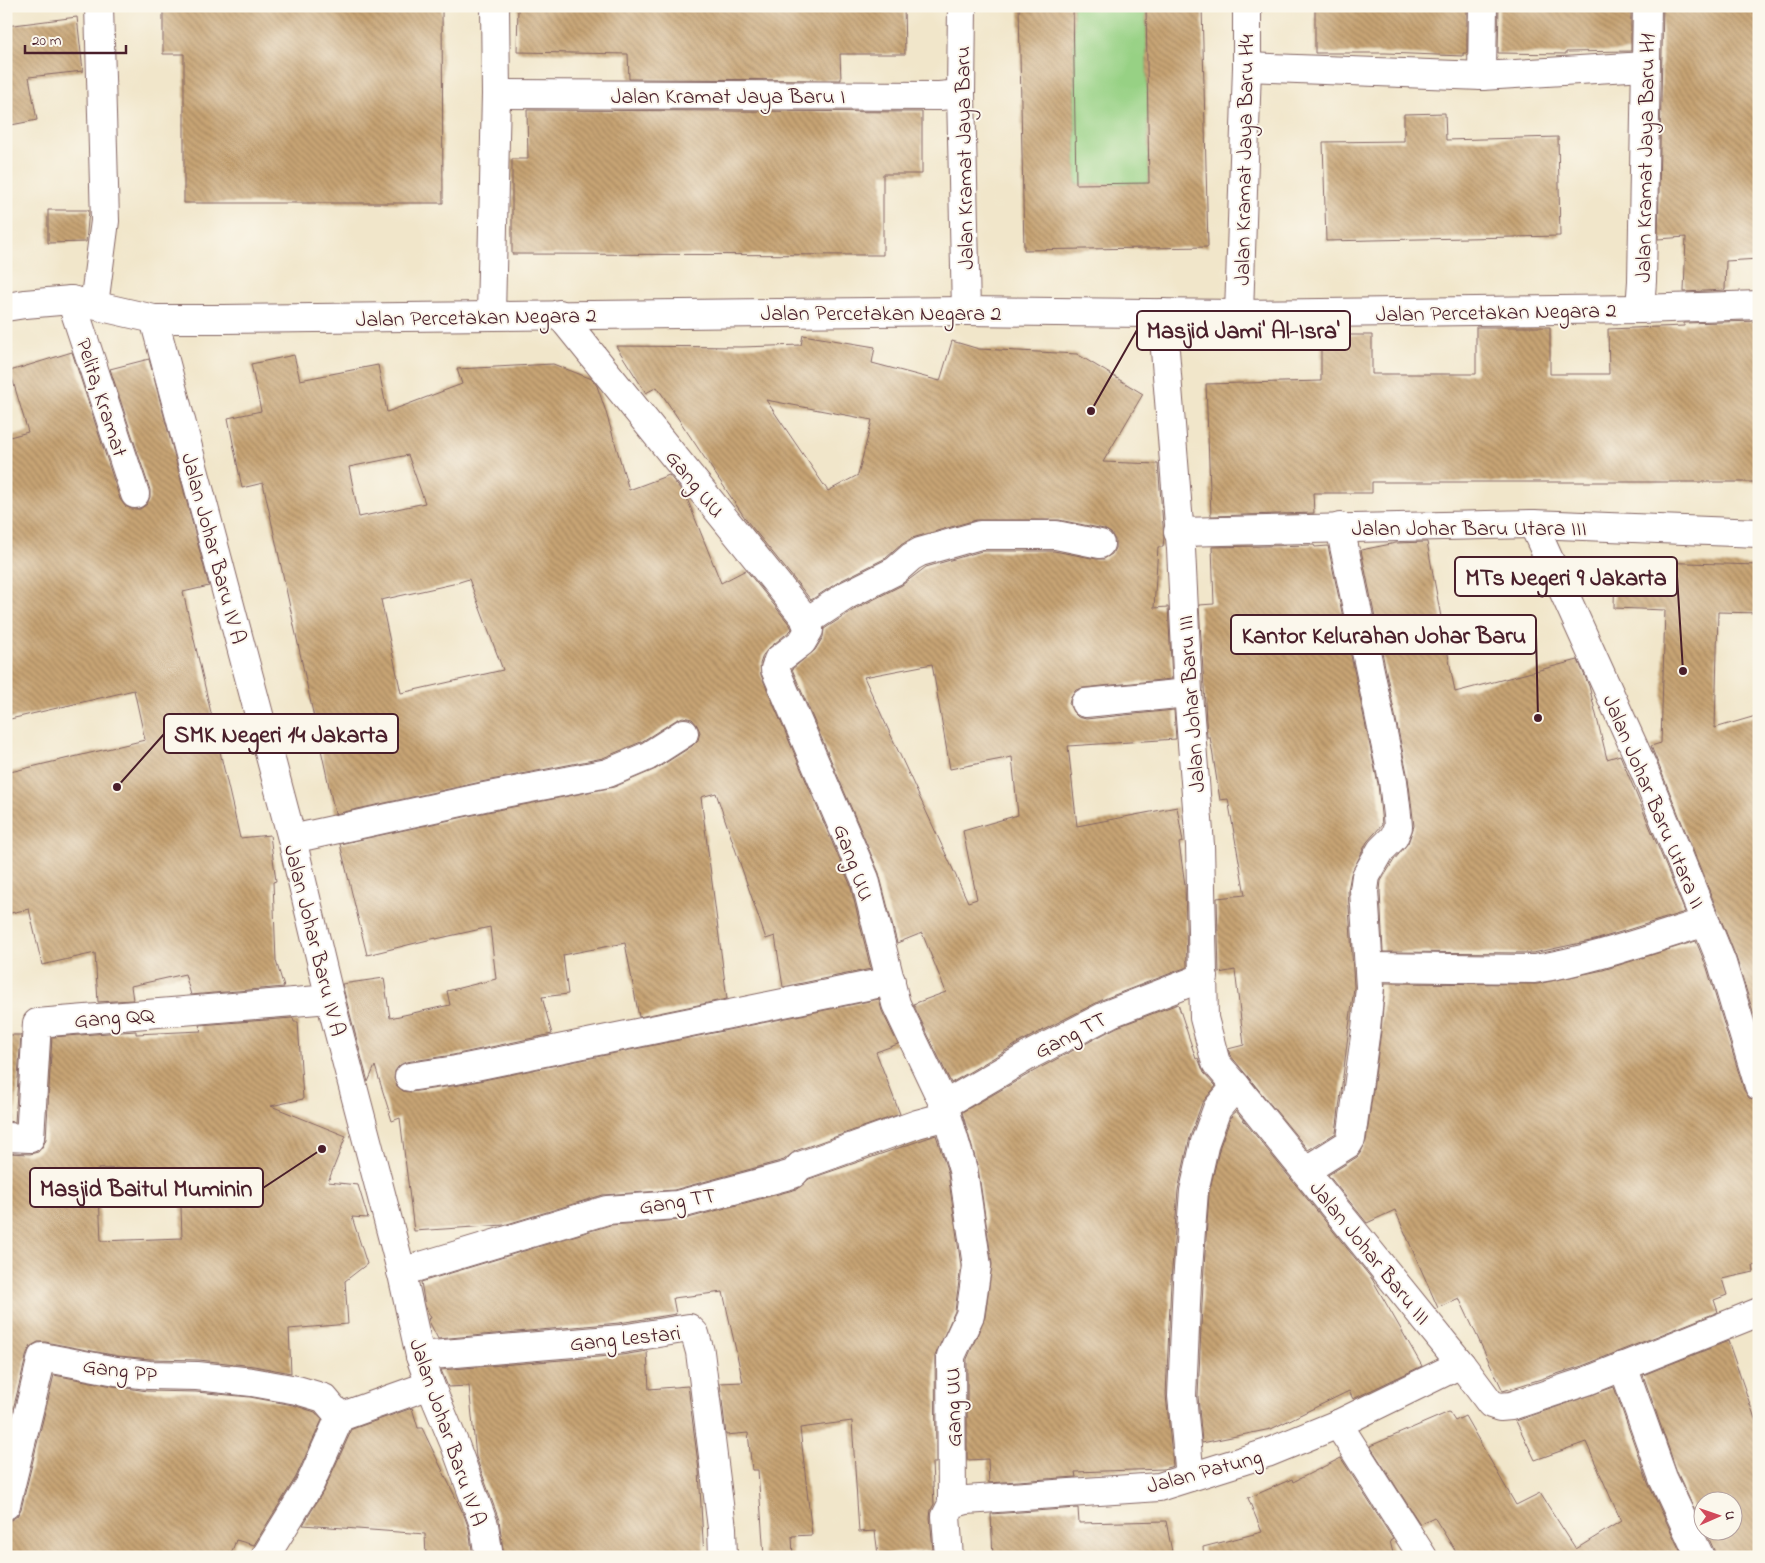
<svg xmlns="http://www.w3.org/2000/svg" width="1765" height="1563" viewBox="0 0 1765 1563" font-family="'Indie Flower',sans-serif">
	<defs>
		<pattern id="building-back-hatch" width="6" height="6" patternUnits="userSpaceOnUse" patternTransform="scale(1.25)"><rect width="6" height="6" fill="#c7a474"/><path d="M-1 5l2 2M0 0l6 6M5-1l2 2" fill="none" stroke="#a4855f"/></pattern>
	</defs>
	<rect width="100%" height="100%" fill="#fbf7ec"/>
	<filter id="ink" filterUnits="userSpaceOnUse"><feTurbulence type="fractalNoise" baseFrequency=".02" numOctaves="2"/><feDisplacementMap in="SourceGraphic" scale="10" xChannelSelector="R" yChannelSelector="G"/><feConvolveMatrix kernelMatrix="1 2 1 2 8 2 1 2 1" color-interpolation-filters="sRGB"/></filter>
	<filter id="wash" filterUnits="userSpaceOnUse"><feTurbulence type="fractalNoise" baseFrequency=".0096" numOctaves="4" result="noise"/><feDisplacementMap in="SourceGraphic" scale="20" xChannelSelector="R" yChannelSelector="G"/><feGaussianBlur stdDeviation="1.12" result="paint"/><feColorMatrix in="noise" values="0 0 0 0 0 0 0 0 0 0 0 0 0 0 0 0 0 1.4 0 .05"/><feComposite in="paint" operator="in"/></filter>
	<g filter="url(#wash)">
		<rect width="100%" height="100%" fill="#f1e6ca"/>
		<path fill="#97d184" stroke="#707858" d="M1073,6H1146L1149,183L1076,184Z"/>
		<g id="blocks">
			<g fill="url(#building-back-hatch)" fill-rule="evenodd">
				<path d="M163,6H442L443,203H184V54H163Z"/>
				<path d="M518,6H904L905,54H840L841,80L629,79L628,54L517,52Z"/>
				<path d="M1019,6H1073L1076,184L1149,183L1146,6H1202L1208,247L1024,250Z"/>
				<path d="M1315,6H1467V53H1463V56L1386,53H1315Z"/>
				<path d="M1499,6H1631V51L1566,52V54L1498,53Z"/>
				<path d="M1663,6H1759V259L1726,261L1725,290L1684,292L1686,237L1658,239Z"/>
				<path d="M77,17L83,71L29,77L37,120L6,126V26Z"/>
				<path d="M527,110L922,112V174H883V255L512,254V159H528Z"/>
				<path d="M1445,113L1446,140L1558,137L1560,236L1326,241L1323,142L1404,141V114Z"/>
				<path d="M48,210H89L86,242L48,243Z"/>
				<path d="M1759,321V482H1372V493H1313L1314,513L1211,516L1206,384L1321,381V335H1372V374H1476V327H1550V374H1609L1608,329L1684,326V323Z"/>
				<path d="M803,335L875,347L872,363L940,381L952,341L979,349L1077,354L1143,394L1103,462L1158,464L1164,537L1163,547H1158L1154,608L1168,607L1172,679L1083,688L1076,690L1071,696L1069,704L1073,712L1078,717L1086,719L1174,710L1176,739L1068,746L1077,826L1177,807L1183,842L1179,843L1185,885L1187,967L1104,999L1020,1042L951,1083L913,1004L946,992L922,933L897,943L879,873L792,669L815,650L823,637L824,629L855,609L902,585L926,567L982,551H1054L1097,559H1104L1112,554L1115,548V540L1111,533L1104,529L1059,520H976L912,538L901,545L886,558L840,581L811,600L747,521L657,387L646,393L616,346L742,347L801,345ZM766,400L872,420L858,475L828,491ZM932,664L950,769L1012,757L1018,815L963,831L977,899L968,902L864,677Z"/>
				<path d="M72,352L120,499L125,506L132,509H140L147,504L150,497V490L110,369L149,359L209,586L183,592L240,838L270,835L276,881L273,882L276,961L284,987L191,995L185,974L131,986L133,1000L98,1002L95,953L42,965L29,909L6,914V773L145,740L134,690L6,720V438L28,432L10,371Z"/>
				<path d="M294,355L300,380L378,365L387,412L462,384L457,369L553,364L592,379L597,386L605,409L629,490L669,475L686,496L721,583L746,570L790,625L792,629L790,631L769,648L763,655L760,664L761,675L850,884L871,969L783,987L775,936L766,939L716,793L701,797L727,999L639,1017L625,943L563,955L568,994L542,997L552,1034L453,1055L406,1062L400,1065L395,1071L394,1079L397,1086L403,1091L411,1092L459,1085L879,999L882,1011L898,1044L876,1052L900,1114L795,1151L784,1160L674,1190L603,1195L504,1225L414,1231L400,1118L392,1121L375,1066L368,1082L342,984L384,978L390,1018L450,1005L447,991L496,979L490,927L436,939V938L367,955L340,844L487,812L614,787L656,769L692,746L698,740L700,732L697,725L692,719L683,717L676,720L641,742L603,758L481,782L335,814L263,483L242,488L228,418L261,411L251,364ZM408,455L425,503L359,517L349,467ZM469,579L503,670L401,693L381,600L453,584Z"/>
				<path d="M1427,542L1455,692L1578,660L1589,686L1607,759L1620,755L1685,912L1595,940L1533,953L1383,952L1380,891L1381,881L1394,860L1408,843L1414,826L1408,778L1361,550L1396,543Z"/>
				<path d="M1314,545L1315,547L1328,546L1378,784L1382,825L1367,842L1351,874L1348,891L1354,987L1336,1133L1308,1150L1230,1055L1228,1049L1244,1045L1235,970L1219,973L1217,898L1245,895L1228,799L1220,800L1210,737H1207L1199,605L1214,604L1212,547Z"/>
				<path d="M1615,561L1759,565V613L1718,612L1715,728L1759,715V1031L1736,957L1651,746L1661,743L1665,610L1614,608Z"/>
				<path d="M1696,941L1707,968L1744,1090L1749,1098L1759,1101V1264L1753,1266L1754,1272L1722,1279L1727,1295L1714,1300L1718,1312L1582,1366L1503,1391L1459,1298L1438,1308L1395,1210L1367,1223L1328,1175L1357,1157L1361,1152L1366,1141L1381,1031L1385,983L1537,984L1603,970Z"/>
				<path d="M1178,1004L1196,1059L1198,1058L1204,1073L1216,1086L1202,1103L1190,1137L1178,1190L1171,1281L1166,1395L1173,1466L1163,1469L1075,1472L1076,1477L989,1483L988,1459L967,1460V1359L985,1317L992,1264L978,1168L962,1112L1036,1070L1117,1027Z"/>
				<path d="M293,1018L294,1022H298L303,1099L271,1106L346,1136L328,1182L358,1185L368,1218L352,1217L367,1264L345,1281L348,1324L289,1329L291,1373L254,1366L199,1360L150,1359L118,1356L45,1342H38L31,1346L27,1353L6,1438V1153L30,1154L38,1152L43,1146L46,1139L52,1037L136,1031V1034L201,1031L199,1025ZM161,1167L162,1179L180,1178L182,1238L101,1241L98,1169Z"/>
				<path d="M6,1035H21L15,1122L6,1121Z"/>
				<path d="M1236,1111L1372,1279L1422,1366L1353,1399L1349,1391L1271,1429L1202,1443L1198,1396L1203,1283L1209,1193L1220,1146L1231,1117Z"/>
				<path d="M936,1135L948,1173L961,1266L955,1311L935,1356L936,1463H932L934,1504L931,1510L930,1517L933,1550L878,1555L875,1531L859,1532L852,1421L800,1428L812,1535L792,1536L793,1557H764L758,1470H752L748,1433L726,1435L720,1383L743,1382L723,1292L673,1298L676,1314L619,1323L438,1339L428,1319L431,1318L425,1306L421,1282L610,1225L681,1220L797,1189L809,1179Z"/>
				<path d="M1728,1341L1759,1430V1557H1715L1714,1550L1705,1530H1732V1500H1702V1526L1677,1472L1643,1375Z"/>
				<path d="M647,1351L649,1389L688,1386L699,1471L704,1557H504L499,1520L476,1457L469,1386L448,1387L441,1370L622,1355Z"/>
				<path d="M54,1375L113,1386L147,1391L196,1392L250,1397L293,1405L315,1412L322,1420L296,1477L254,1545L236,1540L230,1557H6V1520H11L17,1516L21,1509Z"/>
				<path d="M1614,1387L1648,1483L1683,1557H1459L1434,1517L1420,1524L1370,1446L1449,1412L1455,1421L1465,1416L1516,1505L1540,1493L1576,1549L1621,1521L1586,1442L1535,1460L1516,1421Z"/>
				<path d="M412,1408L418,1428H422L464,1515L469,1529L473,1557H426L425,1534L303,1525L324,1490L352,1429Z"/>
				<path d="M1341,1458L1393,1539L1390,1541L1394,1557H1204L1203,1547L1262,1532L1248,1498L1292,1479L1293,1482Z"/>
				<path d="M1078,1508L1079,1523L1166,1521L1173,1557H993L991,1514Z"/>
			</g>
		</g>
	</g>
	<g filter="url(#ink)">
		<use href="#blocks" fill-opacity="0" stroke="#846563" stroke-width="1"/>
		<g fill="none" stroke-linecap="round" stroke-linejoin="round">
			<g stroke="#846563" stroke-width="30">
				<g id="minor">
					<path d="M962,6L961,94L966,311"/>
					<path d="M1247,67L1482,76L1645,66"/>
					<path d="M1482,76L1483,6"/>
					<path d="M496,94L939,96L961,94"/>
					<path d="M71,300L135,494"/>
					<path d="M94,305L105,221L99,6"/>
					<path d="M6,307L25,304L71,300L154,319H224L966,311L1239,314L1640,309L1759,305"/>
					<path d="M1640,309L1642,281L1647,6"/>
					<path d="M1162,313L1181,549L1188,693L1200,845L1204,1018L1216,1063L1236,1086L1461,1364L1491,1404L1500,1407L1511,1406L1587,1381L1759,1312"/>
					<path d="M559,314L804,617L809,630L802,642L778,660L775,669L865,879L896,1004L944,1105L963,1170L977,1266L970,1315L951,1356L952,1504"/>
					<path d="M1239,314L1247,67V6"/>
					<path d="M491,315L496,94L495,6"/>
					<path d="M154,319L292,839L330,999L402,1274L420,1356L430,1385L455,1445L484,1525L489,1557"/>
					<path d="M1533,524L1642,765L1722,963L1759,1086"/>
					<path d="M1178,532L1533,524L1759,533"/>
					<path d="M806,622L847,595L895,571L911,557L920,552L980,535H1056L1100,544"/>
					<path d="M1085,703L1188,693"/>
					<path d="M292,839L484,797L608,773L648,756L684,733"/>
					<path d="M1370,967L1534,969C1592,960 1650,939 1706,922"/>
					<path d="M409,1077L456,1070L891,981"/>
					<path d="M944,1105L1028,1056L1111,1013L1204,977"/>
					<path d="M6,1137L30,1138L37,1023L330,999"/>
					<path d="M1305,1171L1348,1144L1351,1139L1366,1029L1370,987L1364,890L1366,876L1381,850L1394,837L1398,827L1397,815L1393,781L1340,527"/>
					<path d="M401,1272L607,1210L677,1205L793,1174L800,1166L917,1124L947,1116"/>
					<path d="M420,1356L621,1339L689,1328L695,1334L700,1352L722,1528L723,1557"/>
					<path d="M1623,1366L1663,1478L1700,1557"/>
					<path d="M1338,1424L1423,1557"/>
					<path d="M1190,1477L1182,1396L1187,1282L1194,1191L1205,1142L1217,1109L1236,1086"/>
					<path d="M6,1505L42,1357L116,1371L149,1375L197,1376L252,1382L297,1390L324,1398L340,1417"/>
					<path d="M265,1557L310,1484L340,1417L430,1385"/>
					<path d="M949,1557L946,1516L952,1504L966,1500L1159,1487L1267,1453L1338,1424L1461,1364"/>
				</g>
			</g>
			<use href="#minor" stroke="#fff" stroke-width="28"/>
		</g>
	</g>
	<g text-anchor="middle" stroke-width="4" stroke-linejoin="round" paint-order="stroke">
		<g font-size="22" fill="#4a1f2b" stroke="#fbf7ec">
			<text x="728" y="103">Jalan Kramat Jaya Baru I</text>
			<text transform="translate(963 158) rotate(-91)" y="8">Jalan Kramat Jaya Baru</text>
			<text transform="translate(1644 158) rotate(-89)" y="8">Jalan Kramat Jaya Baru H1</text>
			<text transform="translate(1243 160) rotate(-89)" y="8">Jalan Kramat Jaya Baru H4</text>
			<text transform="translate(1496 311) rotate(-1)" y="8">Jalan Percetakan Negara 2</text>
			<text x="881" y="320">Jalan Percetakan Negara 2</text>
			<text transform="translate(476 316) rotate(-1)" y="8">Jalan Percetakan Negara 2</text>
			<text transform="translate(103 397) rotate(72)" y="8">Pelita, Kramat</text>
			<text transform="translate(696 483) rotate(51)" y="8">Gang UU</text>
			<text x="1469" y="535">Jalan Johar Baru Utara III</text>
			<text transform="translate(215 548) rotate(75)" y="8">Jalan Johar Baru IV A</text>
			<text transform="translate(1190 704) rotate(-94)" y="8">Jalan Johar Baru III</text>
			<text transform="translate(1655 801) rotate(67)" y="8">Jalan Johar Baru Utara II</text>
			<text transform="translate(855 862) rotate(70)" y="8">Gang UU</text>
			<text transform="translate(316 940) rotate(76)" y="8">Jalan Johar Baru IV A</text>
			<text transform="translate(114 1016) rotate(-5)" y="8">Gang QQ</text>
			<text transform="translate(1070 1034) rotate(-27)" y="8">Gang TT</text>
			<text transform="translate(677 1200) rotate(-9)" y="8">Gang TT</text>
			<text transform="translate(1371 1252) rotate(51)" y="8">Jalan Johar Baru III</text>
			<text transform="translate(625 1337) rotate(-6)" y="8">Gang Lestari</text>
			<text transform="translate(120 1369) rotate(8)" y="8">Gang PP</text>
			<text transform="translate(952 1407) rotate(-91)" y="8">Gang UU</text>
			<text transform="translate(449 1432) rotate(71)" y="8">Jalan Johar Baru IV A</text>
			<text transform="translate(1204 1470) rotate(-15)" y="8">Jalan Patung</text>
		</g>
	</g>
	<path fill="none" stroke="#4a1f2b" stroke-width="2" d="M1091 411L1137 330M1683 671L1677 576M1538 718L1536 634M117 787L164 734M322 1149L263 1188"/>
	<g fill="#4a1f2b" stroke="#fbf7ec" stroke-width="2">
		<circle cx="1091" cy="411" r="5"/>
		<circle cx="1683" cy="671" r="5"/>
		<circle cx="1538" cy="718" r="5"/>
		<circle cx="117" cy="787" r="5"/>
		<circle cx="322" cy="1149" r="5"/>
	</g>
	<g fill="#fbf7ec" stroke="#4a1f2b" stroke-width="2">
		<rect x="1137" y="311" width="213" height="39" rx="5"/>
		<rect x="1455" y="557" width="222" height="39" rx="5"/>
		<rect x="1231" y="615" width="305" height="39" rx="5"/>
		<rect x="164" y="714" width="234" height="39" rx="5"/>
		<rect x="30" y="1168" width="233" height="39" rx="5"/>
	</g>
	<g font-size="24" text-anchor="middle" font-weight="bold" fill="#4a1f2b">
		<text x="1243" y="338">Masjid Jami' Al-Isra'</text>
		<text x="1566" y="585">MTs Negeri 9 Jakarta</text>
		<text x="1384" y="643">Kantor Kelurahan Johar Baru</text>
		<text x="281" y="742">SMK Negeri 14 Jakarta</text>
		<text x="146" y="1196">Masjid Baitul Muminin</text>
	</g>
	<rect width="1765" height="1563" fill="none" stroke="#fbf7ec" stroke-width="25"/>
	<g transform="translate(1718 1516) rotate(88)"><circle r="24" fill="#fbf7ec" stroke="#b4a19f"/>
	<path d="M0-4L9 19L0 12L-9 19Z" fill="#d1495b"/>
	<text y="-8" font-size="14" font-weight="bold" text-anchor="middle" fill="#4a1f2b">U</text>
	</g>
	<path d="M25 45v8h101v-8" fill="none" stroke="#4a1f2b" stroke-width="2.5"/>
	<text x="32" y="45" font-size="15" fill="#4a1f2b" stroke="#fbf7ec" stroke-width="4" paint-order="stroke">20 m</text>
</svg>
